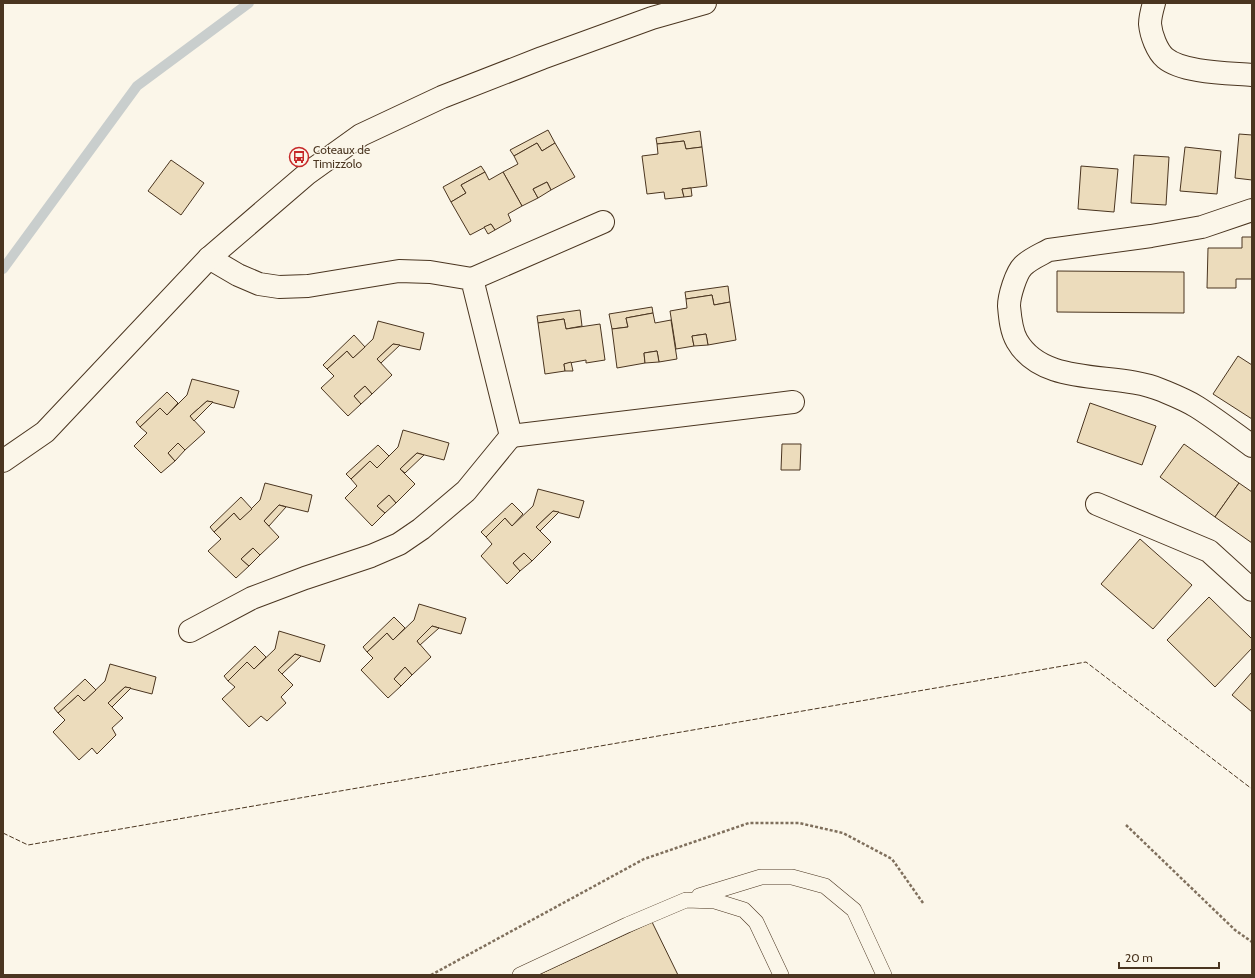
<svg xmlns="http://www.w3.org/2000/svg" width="1255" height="978" viewBox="0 0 1255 978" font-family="Cabin,sans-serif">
	<rect width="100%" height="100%" fill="#fbf6e9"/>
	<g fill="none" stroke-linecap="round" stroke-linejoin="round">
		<path stroke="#c9cecd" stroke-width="10" d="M3,269L137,86L249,3"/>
	</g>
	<g fill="#ecdcbc" stroke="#4a3520">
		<path d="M548,130L555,143L542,151L537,143L514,156L510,150Z"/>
		<path d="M700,131L702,147L686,149L684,141L657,144L656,138Z"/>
		<path d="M1239,134L1252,135V180L1235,178Z"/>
		<path d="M684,141L686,149L702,147L707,186L682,189L684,197L665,199L664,192L647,194L642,156L658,154L657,144Z"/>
		<path d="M537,143L542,151L555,143L575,177L551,190L547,182L533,189L538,198L522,206L503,172L518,164L514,156Z"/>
		<path d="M1185,147L1221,151L1217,194L1180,191Z"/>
		<path d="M1134,155L1169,157L1166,205L1131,203Z"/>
		<path d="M171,160L204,183L181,215L148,191Z"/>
		<path d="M481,166L485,172L461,185L466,193L451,202L443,187Z"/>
		<path d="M1081,166L1118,169L1114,212L1078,209Z"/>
		<path d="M485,172L489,180L503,172L522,206L508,214L511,221L495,230L491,224L470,235L451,202L466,193L461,185Z"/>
		<path d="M547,182L551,190L538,198L533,189Z"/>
		<path d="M691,188L692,196L684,197L682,189Z"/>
		<path d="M491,224L495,230L488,234L484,227Z"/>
		<path d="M1242,237H1252V279H1236V288H1207L1208,248H1242Z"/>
		<path d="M1057,271L1184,272V313L1057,312Z"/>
		<path d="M728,286L730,302L714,305L712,295L686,299L685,292Z"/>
		<path d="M712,295L714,305L730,302L736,340L708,345L706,334L692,336L694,346L676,349L670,311L687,308L686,299Z"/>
		<path d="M652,307L653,313L626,318L628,327L612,329L609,314Z"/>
		<path d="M580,310L582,326L566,329L564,319L538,323L537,316Z"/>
		<path d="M653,313L655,323L671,320L677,359L659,362L657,351L644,353L645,363L617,368L612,329L628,327L626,318Z"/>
		<path d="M564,319L566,329L600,324L605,360L586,363V360L564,364L565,371L545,374L538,323Z"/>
		<path d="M378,321L424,333L420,350L393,344L377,359L392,375L372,394L365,386L354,396L361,404L348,416L321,388L334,376L327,369L347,351L353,358L373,339Z"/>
		<path d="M706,334L708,345L694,346L692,336Z"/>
		<path d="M354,335L365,347L353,358L347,351L327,369L323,365Z"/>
		<path d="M393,344L400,345L381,363L377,359Z"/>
		<path d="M657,351L659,362L645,363L644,353Z"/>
		<path d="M1238,356L1252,365V419L1213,394Z"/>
		<path d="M571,362L573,371H565L564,364Z"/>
		<path d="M192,379L239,391L234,408L207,401L190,416L205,432L185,450L178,443L168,453L175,461L161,473L134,446L147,433L140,427L160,408L167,415L187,395Z"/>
		<path d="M365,386L372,394L361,404L354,396Z"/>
		<path d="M167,392L178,403L167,415L160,408L140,427L136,422Z"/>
		<path d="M207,401L213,402L194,421L190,416Z"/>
		<path d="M1090,403L1156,426L1142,465L1077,442Z"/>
		<path d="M403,430L449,443L444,460L417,453L400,469L415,484L396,503L389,495L377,506L385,513L372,526L345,498L357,486L351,479L370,461L377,468L398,447Z"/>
		<path d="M178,443L185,450L175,461L168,453Z"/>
		<path d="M782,444H801L800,470H781Z"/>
		<path d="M1184,444L1239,483L1215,517L1160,477Z"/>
		<path d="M378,445L389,456L377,468L370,461L351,479L346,474Z"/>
		<path d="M417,453L424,455L405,473L400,469Z"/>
		<path d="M265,483L312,495L308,512L279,505L264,521L279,537L260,555L253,548L241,559L249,566L236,578L208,551L221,539L214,532L234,513L240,520L260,500Z"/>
		<path d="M1239,483L1252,492V543L1215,517Z"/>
		<path d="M538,489L584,501L579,518L553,511L536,527L551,542L532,561L524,553L513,563L520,571L507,584L481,556L492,544L486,537L505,518L512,526L533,506Z"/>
		<path d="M389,495L396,503L385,513L377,506Z"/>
		<path d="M241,497L252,509L240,520L234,513L214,532L210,527Z"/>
		<path d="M512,503L523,514L512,526L505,518L486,537L481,532Z"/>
		<path d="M279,505L286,507L269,526L264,521Z"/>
		<path d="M553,511L559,512L540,531L536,527Z"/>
		<path d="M1140,539L1192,585L1153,629L1101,584Z"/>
		<path d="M253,548L260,555L249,566L241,559Z"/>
		<path d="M524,553L532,561L520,571L513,563Z"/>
		<path d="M1209,597L1252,639V648L1215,687L1167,640Z"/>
		<path d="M419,604L466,618L461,634L432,626L417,641L431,657L412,675L405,667L394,679L401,686L388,698L361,670L373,658L367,652L387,633L393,640L414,620Z"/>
		<path d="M394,617L405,628L393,640L387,633L367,652L363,647Z"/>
		<path d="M432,626L439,628L420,645L417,641Z"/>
		<path d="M279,631L325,645L320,662L295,654L278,670L293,685L281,697L286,703L267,721L261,716L249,727L222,699L235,687L228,681L247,662L254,669L275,649Z"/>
		<path d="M255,646L266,657L254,669L247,662L228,681L224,676Z"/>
		<path d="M295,654L301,656L282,674L278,670Z"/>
		<path d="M110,664L156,677L152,694L125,687L108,703L123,718L112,728L116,735L97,754L92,748L79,760L53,732L65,720L58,713L78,695L84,701L105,681Z"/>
		<path d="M405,667L412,675L401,686L394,679Z"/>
		<path d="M1252,672V712L1232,695Z"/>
		<path d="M85,679L96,690L84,701L78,695L58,713L54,708Z"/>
		<path d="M125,687L131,688L112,707L108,703Z"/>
		<path d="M652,922L678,975H538Z"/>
	</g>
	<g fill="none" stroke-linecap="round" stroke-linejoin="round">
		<g stroke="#4a3520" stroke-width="16">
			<g id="service">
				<path d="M699,896L761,877H792L825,886L854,910L884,975"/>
				<path d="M520,975L627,925L686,900L715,901L744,910L756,922L781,975"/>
			</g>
		</g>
		<g stroke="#4a3520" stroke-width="24">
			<g id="minor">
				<path d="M1154,3C1152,10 1150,18 1150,24C1151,35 1157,51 1165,58C1183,73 1229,73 1252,75"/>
				<path d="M1252,210L1202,227L1151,236L1049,250C1040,255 1030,259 1023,266C1016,273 1009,296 1009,306C1010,317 1011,331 1017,341C1044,388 1117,371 1161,390C1173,395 1186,400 1197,407C1216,419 1234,433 1252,446"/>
				<path d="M472,279L603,222"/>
				<path d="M511,436L793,402"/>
				<path d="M1097,504L1209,551L1252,590"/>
				<path d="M190,631L252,598L305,578L371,556L399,544L421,529L466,491L511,436L472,279L430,272L399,271L308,286L279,287L259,284L238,275L209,258"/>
			</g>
		</g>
		<g stroke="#4a3520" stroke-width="24">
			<path id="secondary" d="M3,461L45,432L209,258L308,173L361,135L442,97L542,58L652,18L705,3"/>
		</g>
		<g stroke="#7f6f5c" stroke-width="2.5" stroke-dasharray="3 2" stroke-linecap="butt">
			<path d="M1126,825L1235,930L1252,942"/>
			<path d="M431,975L644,859L749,823H799L843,833L892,859L923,903"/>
		</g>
		<use href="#service" stroke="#fbf6e9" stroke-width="15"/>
		<use href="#minor" stroke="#fbf6e9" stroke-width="22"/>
		<use href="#secondary" stroke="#fbf6e9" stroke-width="22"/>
		<path stroke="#4a3520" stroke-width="1" stroke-dasharray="5 2" stroke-linecap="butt" d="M3,833L28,845L1086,662L1252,789"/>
	</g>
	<defs>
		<g id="bus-ring" transform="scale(1)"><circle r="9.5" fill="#fbf6e9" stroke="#c62828" stroke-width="1.5"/><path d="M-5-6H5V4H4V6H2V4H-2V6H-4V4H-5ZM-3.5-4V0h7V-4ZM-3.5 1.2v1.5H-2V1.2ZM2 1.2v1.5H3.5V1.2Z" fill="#c62828"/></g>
	</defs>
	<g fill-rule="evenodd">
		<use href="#bus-ring" x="299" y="157"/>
	</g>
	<g text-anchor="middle" stroke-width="3" stroke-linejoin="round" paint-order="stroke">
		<g font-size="12" fill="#4a3520" stroke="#fbf6e9" text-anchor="start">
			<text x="313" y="154">Coteaux de<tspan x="313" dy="14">Timizzolo</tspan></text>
		</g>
	</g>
	<rect width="1255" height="978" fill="none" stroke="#4a3520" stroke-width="8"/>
	<path d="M1119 962v6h100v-6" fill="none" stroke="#4a3520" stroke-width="2"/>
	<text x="1125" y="962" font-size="12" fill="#4a3520" stroke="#fbf6e9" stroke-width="3" paint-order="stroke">20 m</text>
</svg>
